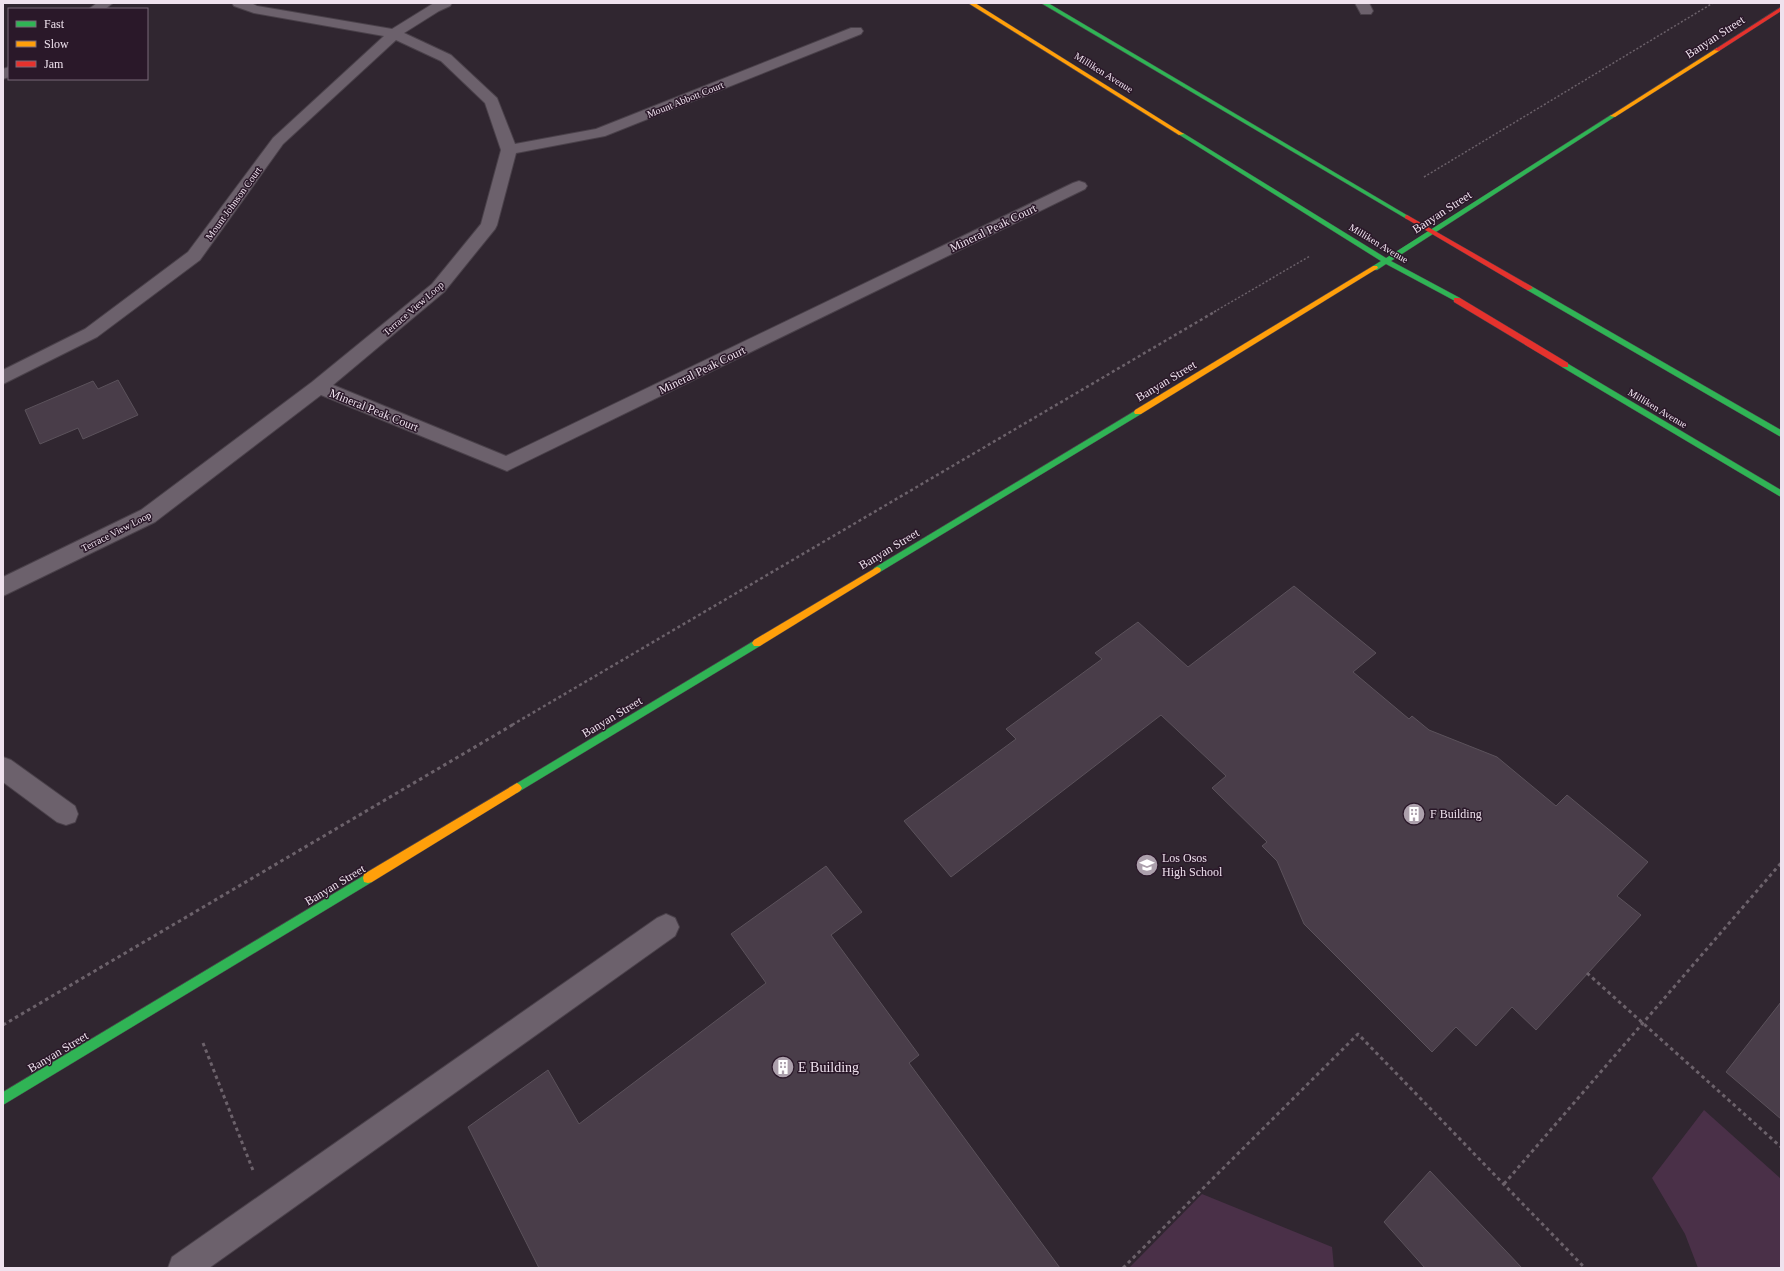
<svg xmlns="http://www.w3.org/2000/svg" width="1784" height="1271" viewBox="0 0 1784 1271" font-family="'Times New Roman',serif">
	<rect width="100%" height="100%" fill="#302630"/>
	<g fill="#4a3048">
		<path d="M1704,1110L1781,1179V1268H1698L1685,1234L1652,1178Z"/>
		<path d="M1202,1194L1332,1247L1334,1268H1129Z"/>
	</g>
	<g fill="#493d49" stroke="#5b525b">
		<path d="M118,380L138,415L83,439L78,428L40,444L25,410L93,381L98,389Z"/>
		<path d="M1294,586L1376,653L1353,672L1409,719L1412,716L1429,730L1497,757L1556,806L1567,795L1648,862L1617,896L1641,915L1536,1030L1512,1007L1476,1046L1456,1027L1432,1052L1304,924L1277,861L1262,846L1267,842L1212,788L1226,776L1161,715L951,877L904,821L1016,739L1006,729L1102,659L1095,653L1138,622L1188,667Z"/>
		<path d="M826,866L862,912L831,935L919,1055L909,1063L1060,1268H539L468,1127L548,1070L579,1124L766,983L731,934Z"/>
		<path d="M1781,1002V1119L1726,1072Z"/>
		<path d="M1430,1171L1522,1268H1425L1384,1222Z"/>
	</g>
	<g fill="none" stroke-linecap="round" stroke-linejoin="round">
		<g stroke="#4a414a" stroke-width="2">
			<path id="lane" d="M666,914L675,918L679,927L675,936L209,1268H168L172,1257L657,918Z"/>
		</g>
		<g stroke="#4a414a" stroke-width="2">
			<g id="street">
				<path d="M97,3H113L105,9H89Z"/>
				<path d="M232,3H251L257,6L392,29L434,3H452L450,6L439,11L404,33L451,55L497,98L515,144L596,129L851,28H861L863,31L861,34L605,136L516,153L497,225L495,229L444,292L333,385L506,456L1073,183L1079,181L1085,183L1087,186L1085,189L507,471L321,395L155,522L3,596V577L141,510L312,382L432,284L481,224L501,150L485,103L441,61L396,40L283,144L200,260L97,337L3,384V370L85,329L188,252L273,138L384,36L254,13L234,6Z"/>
				<path d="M1355,3H1369L1373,11L1371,14H1361Z"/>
				<path d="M9,67V77L3,79V69Z"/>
				<path d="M3,757L11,760L75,806L78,814L75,822L66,825L57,822L3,782Z"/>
			</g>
		</g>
		<g stroke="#4a414a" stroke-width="1">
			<g id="fast">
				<path d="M1041,3H1048L1410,217L1407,219L1405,218Z"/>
				<path d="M1611,115L1616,116L1391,261L1460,298L1461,300L1457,302L1386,264L1377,270H1373V266L1381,261L1178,134L1183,133L1386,258Z"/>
				<path d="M1527,286H1531L1781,430V437L1527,290Z"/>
				<path d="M1565,362L1781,490V497L1562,367V363Z"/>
				<path d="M1138,409L1141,410L1142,412L1141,414L880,572H874L873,570L874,568Z"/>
				<path d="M757,639L760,640L762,643L760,646L520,791L517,793L514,791L512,788L514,785Z"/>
				<path d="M368,873L372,874L373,878L372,882L3,1105V1092Z"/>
			</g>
		</g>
		<g stroke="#4a414a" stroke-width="1">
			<g id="slow">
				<path d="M968,3H975L1184,134L1179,135Z"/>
				<path d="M1717,48L1720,50L1719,51L1615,117L1610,116Z"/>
				<path d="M1373,266H1377L1378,268L1141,414H1135L1134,412L1135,410Z"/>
				<path d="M877,567L880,568L881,570L880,572L760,646H754L752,643L754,640Z"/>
				<path d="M517,783L520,785L522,788L520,791L372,882L368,883L364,882L363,878L364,874Z"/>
			</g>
		</g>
		<g stroke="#4a414a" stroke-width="1">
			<g id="jam">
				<path d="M1781,7V11L1719,51L1714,50Z"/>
				<path d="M1407,215L1531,286L1533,288L1529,290H1527L1405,218V216Z"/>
				<path d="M1454,298H1460L1568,363V367H1562L1454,302Z"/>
			</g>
		</g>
		<g stroke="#6c626b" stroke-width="1.5" stroke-dasharray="2 2" stroke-linecap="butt">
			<path d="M1424,177L1713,3"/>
			<path d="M1214,312L1310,256"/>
		</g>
		<path stroke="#6c626b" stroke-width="2.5" stroke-dasharray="3 3" stroke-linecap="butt" d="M512,725L1216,311"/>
		<g stroke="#6c626b" stroke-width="3" stroke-dasharray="3.5 3.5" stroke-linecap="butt">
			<path d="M1587,973L1781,1147"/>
			<path d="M3,1025L514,724"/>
			<path d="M203,1043L254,1173"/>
			<path d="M1504,1184L1781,863"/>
			<path d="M1123,1268L1358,1034L1585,1268"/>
		</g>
		<use href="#lane" fill="#6c616c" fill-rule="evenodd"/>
		<use href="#street" fill="#6c616c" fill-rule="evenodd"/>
		<use href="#fast" fill="#30b455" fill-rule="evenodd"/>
		<use href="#slow" fill="#ff9f0a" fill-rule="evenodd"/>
		<use href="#jam" fill="#e5322d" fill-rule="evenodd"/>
	</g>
	<defs>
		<g id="building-disc" transform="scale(1.15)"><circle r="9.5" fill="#aca0ac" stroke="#2a1829"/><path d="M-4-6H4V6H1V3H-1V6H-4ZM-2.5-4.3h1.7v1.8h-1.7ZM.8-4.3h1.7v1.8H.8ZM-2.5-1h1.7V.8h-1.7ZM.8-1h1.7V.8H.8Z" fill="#fff"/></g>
		<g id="school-disc" transform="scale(1.15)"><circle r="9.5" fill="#aca0ac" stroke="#2a1829"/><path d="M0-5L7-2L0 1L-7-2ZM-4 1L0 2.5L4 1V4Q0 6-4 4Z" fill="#fff"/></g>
	</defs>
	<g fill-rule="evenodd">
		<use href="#building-disc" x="1414" y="814"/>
		<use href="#school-disc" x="1147" y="865"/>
		<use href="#building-disc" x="783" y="1067"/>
	</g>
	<g text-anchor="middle" stroke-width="3" stroke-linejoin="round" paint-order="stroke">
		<g font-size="10" fill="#efe2ee" stroke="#2a1829">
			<text transform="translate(1104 72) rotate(32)" y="4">Milliken Avenue</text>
			<text transform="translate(685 99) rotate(-22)" y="4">Mount Abbott Court</text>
			<text transform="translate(233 203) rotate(-54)" y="4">Mount Johnson Court</text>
			<text transform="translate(1379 243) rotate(31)" y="4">Milliken Avenue</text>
			<text transform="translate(413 308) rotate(-41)" y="4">Terrace View Loop</text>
			<text transform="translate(1658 408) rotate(31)" y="4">Milliken Avenue</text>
			<text transform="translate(116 531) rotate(-27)" y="4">Terrace View Loop</text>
		</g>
		<g font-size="12" fill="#efe2ee" stroke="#2a1829">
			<text transform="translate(1715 37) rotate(-33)" y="4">Banyan Street</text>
			<text transform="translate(1442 212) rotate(-33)" y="4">Banyan Street</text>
			<text transform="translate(993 228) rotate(-26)" y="4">Mineral Peak Court</text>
			<text transform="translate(702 370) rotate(-26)" y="4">Mineral Peak Court</text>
			<text transform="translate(1166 381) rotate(-31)" y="4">Banyan Street</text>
			<text transform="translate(374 410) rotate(22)" y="4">Mineral Peak Court</text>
			<text transform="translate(889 549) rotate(-31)" y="4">Banyan Street</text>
			<text transform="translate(612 717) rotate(-31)" y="4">Banyan Street</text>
			<text transform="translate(335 885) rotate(-31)" y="4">Banyan Street</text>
			<text transform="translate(58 1052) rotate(-31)" y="4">Banyan Street</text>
		</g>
		<g font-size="12" fill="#efe2ee" stroke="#2a1829" text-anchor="start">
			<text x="1430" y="818">F Building</text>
			<text x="1162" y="862">Los Osos<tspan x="1162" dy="14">High School</tspan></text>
		</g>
		<g font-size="14" fill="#efe2ee" stroke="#2a1829" text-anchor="start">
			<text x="798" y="1072">E Building</text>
		</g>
	</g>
	<rect width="1784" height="1271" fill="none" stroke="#efe2ee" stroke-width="8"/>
	<rect x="8" y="8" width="140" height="72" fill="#2a1829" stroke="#796978"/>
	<rect x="16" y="21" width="20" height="6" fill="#30b455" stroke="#796978"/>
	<text x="44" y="28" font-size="12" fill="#efe2ee">Fast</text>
	<rect x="16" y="41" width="20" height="6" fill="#ff9f0a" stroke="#796978"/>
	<text x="44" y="48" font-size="12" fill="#efe2ee">Slow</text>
	<rect x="16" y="61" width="20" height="6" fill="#e5322d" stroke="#796978"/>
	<text x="44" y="68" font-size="12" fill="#efe2ee">Jam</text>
</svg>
